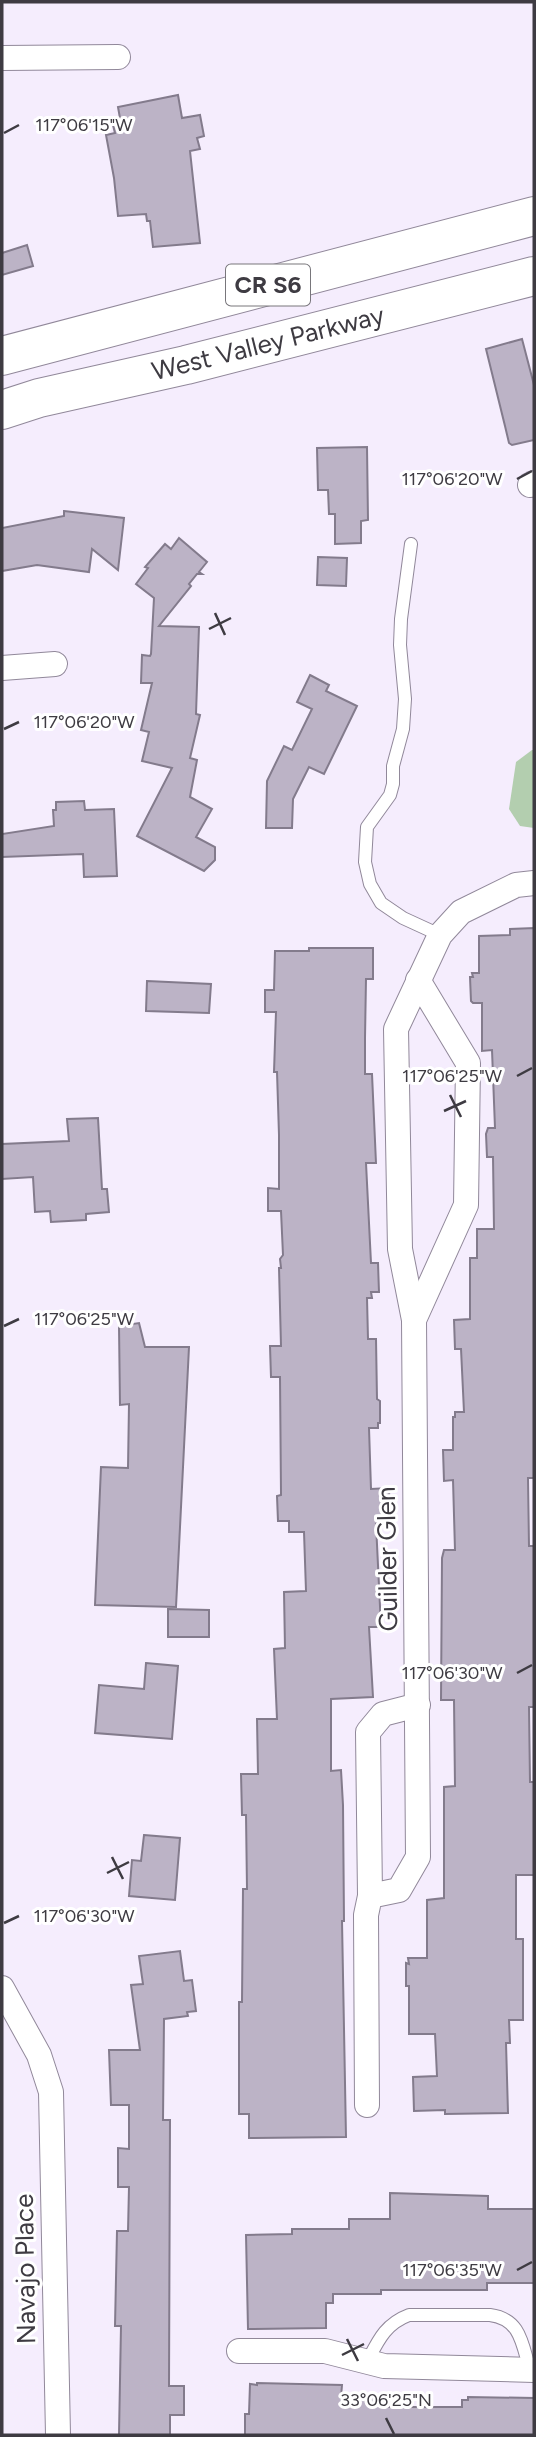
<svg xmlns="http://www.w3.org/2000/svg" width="536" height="2437" viewBox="0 0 536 2437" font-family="Figtree,sans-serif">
	<rect width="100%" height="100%" fill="#f5edfd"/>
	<path fill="#b3ceaf" d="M532,750H534V828L520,826L509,809L516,762Z"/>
	<g fill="#bcb3c6" stroke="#837b8c" stroke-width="2">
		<path d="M178,95L182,118L200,115L204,136L197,138L200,149L190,151L200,243L153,247L150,221H147L146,214L118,216L114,178L106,135L115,133L113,125L121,124L118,107Z"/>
		<path d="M27,245L33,266L2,275V253Z"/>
		<path d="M522,339L534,385V440L512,445L509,443L505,426L486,349Z"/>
		<path d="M367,447L368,520L361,521V543L335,544V514H329L328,490H318L317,448Z"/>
		<path d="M64,511L124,518L118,570L92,549L89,572L37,565L2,571V528L64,516Z"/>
		<path d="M179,538L207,562L199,572L202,574H197L189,584L191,586L159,626L199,627L196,714L200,715L190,758L197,760L190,797L212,809L196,837L215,847V860L204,871L137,836L172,768L142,761L149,732L141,730L152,683H141L142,655L150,656L151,654L154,598L136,584L148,568L145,567L165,544L171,549Z"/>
		<path d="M318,557L347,558L346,586L317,585Z"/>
		<path d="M310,675L329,685L326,691L357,706L324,774L309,767L293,799L292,828H266L267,781L284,746L292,750L312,709L297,702Z"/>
		<path d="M84,801L85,810L114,809L117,876L84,877L83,854L2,857V834L54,826L53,810H56V802Z"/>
		<path d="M534,928V1478H528L529,1546H534V1707H529L530,1782H534V1875H516V1939H523V2020H509L510,2043H506L508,2113L445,2114V2110L414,2111L413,2077L437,2076L435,2034H409V1986H406V1963L409,1964L408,1958H427V1900L444,1898V1787L455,1786L454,1700H441L442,1558L444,1550H455L453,1480L444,1481L443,1450H453V1417H455V1412H464L461,1349H455L454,1320L470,1319V1258H477V1229H494L493,1157H487L486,1134L488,1128H495L492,1050L482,1051V1003H473L471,1001L470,977H473L472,973H479V936L510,935V929Z"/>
		<path d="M309,948H373V979H366L365,1038V1074H372L376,1163H366L371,1263H378L379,1292H371L372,1298H367L368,1339H376L377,1399L380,1401V1423H378V1428H369L371,1489L389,1488L390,1523L376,1524L381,1627H369L373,1697L331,1699V1771L341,1770L343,1805L344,1921H342L346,2137L249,2138V2114H239V2002H242L243,1889H247L246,1815H242L241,1774H258L257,1719H277L274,1649L285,1648L284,1592L306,1591L304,1532H289V1521H278L277,1496L281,1495L280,1377H271L270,1346H281L279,1268H281L280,1259L283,1255L281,1211H268V1188L279,1189V1135L277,1072H274L276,1012H265V990H274L275,951H309Z"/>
		<path d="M147,981L211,984L209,1013L146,1011Z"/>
		<path d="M98,1118L102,1189H107L109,1212L86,1214V1220L51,1222L50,1211L35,1212L33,1177L2,1179V1144L69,1141L67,1119Z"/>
		<path d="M139,1323L145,1347H189L176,1607L95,1605L101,1467L128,1468L129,1404L120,1405L119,1326Z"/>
		<path d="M168,1609L209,1610V1637H168Z"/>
		<path d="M146,1663L178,1666L172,1739L95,1733L99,1685L144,1689Z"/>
		<path d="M144,1835L180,1838L175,1900L129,1896L132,1860L141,1861Z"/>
		<path d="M180,1951L184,1981L192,1980L196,2011L187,2012L188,2016L164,2019L163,2120H170L169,2386H184V2415H170V2435H119L121,2326H115L117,2231H128L129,2187H118V2148L129,2149V2105H111L109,2050H140L131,1985L143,1984L139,1956Z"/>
		<path d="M390,2193L488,2196V2209H534V2283H487V2290H381V2294H333V2303H326V2328L248,2329L246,2235L292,2234V2229H349V2219H390Z"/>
		<path d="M257,2383L342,2385L341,2397L388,2398V2407H462V2400H468V2397L534,2398V2435H245V2414H249L250,2384L257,2385Z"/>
	</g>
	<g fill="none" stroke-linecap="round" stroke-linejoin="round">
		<g stroke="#91889a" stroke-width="14">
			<g id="lane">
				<path d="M411,544L401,619L400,645L405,699L403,729L393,766V784L390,795L367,827L365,862L370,884L381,903L403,918L440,935"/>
				<path d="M367,2362C378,2341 385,2324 409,2315H490C521,2319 522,2344 530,2370"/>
			</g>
		</g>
		<g stroke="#91889a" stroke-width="26">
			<g id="street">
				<path d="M2,58L118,57"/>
				<path d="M530,485L534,483"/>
				<path d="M2,668L55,664"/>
				<path d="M414,1320L466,1205L468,1063L418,980"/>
				<path d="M370,1896L368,1732L383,1714L418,1705"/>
				<path d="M2,1988L39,2055L51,2092L58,2435"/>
				<path d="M367,2105L366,1915L370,1896L399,1890L418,1857L414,1320L400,1249L396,1029L440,935L461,912L516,885L534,883"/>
				<path d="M239,2351H325L384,2366L534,2370"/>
			</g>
		</g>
		<g stroke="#91889a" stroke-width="40">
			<g id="primary">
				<path d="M2,356L534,216"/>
				<path d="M2,410L39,398L186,365L534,276"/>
			</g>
		</g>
		<use href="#lane" stroke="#fff" stroke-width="12"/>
		<use href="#street" stroke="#fff" stroke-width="24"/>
		<use href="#primary" stroke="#fff" stroke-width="38"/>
	</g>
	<path fill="none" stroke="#3e3b42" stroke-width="2.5" d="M4,133L19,125M517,479L532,471M215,613L225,635M209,629L231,618M4,729L19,722M517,1076L532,1068M450,1095L461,1117M444,1111L466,1101M4,1326L19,1319M517,1673L532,1665M112,1857L123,1879M107,1873L129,1862M4,1923L19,1916M517,2270L532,2262M347,2339L358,2361M342,2355L364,2344M386,2418L394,2434"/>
	<g text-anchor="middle" stroke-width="6" stroke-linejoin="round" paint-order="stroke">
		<rect fill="#fff" stroke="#78767b" stroke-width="2" x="226" y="264.5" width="84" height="41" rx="5"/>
		<g font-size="24" font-weight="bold" fill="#3e3b42">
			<text x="268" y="293">CR S6</text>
		</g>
		<g font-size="26" fill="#3e3b42" stroke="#fff">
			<text transform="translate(268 343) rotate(-14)" y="9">West Valley Parkway</text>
			<text transform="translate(387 1559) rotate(-91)" y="9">Guilder Glen</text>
			<text transform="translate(25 2269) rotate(-91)" y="9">Navajo Place</text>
		</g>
	</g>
	<g font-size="18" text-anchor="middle" fill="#3e3b42" stroke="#fff" stroke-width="6" stroke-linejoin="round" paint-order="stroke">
		<text x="84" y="131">117°06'15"W</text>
		<text x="452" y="485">117°06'20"W</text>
		<text x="84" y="728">117°06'20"W</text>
		<text x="452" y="1082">117°06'25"W</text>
		<text x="84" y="1325">117°06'25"W</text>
		<text x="452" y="1679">117°06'30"W</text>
		<text x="84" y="1922">117°06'30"W</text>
		<text x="452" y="2276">117°06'35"W</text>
		<text x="386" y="2406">33°06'25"N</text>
	</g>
	<rect width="536" height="2437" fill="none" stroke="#3e3b42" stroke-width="7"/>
</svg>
